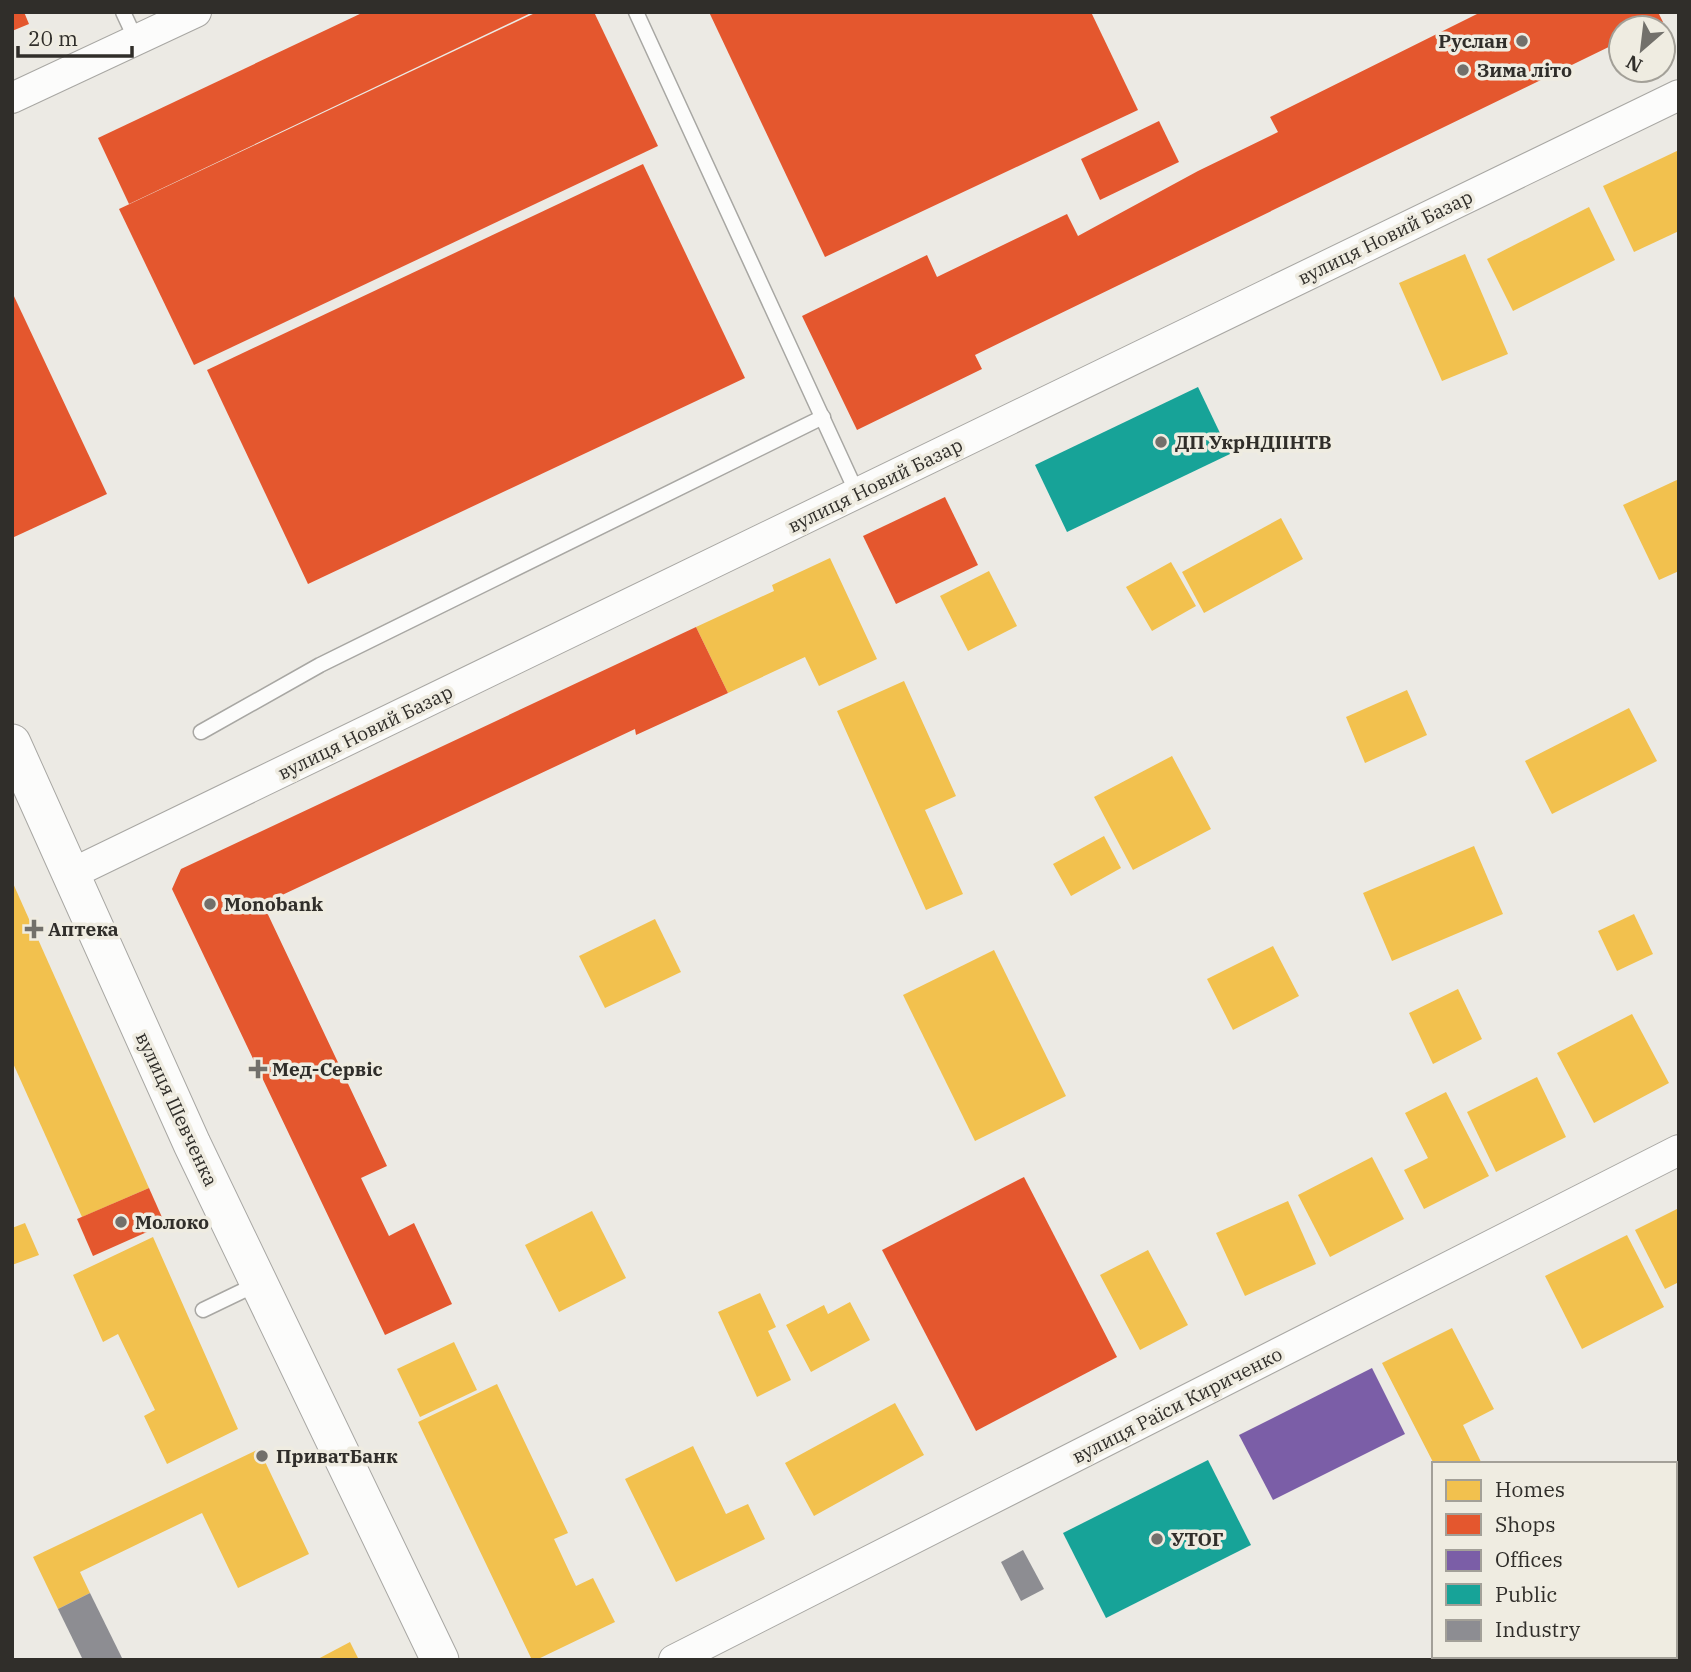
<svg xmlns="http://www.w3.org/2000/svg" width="1691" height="1672" viewBox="0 0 1691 1672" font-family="'IBM Plex Serif',serif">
	<rect width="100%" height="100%" fill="#eceae4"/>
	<g fill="#f2c14e">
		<path d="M1679,150V231L1634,252L1603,186Z"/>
		<path d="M1589,207L1615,260L1513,311L1487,259Z"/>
		<path d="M1465,254L1508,354L1442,381L1399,283Z"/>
		<path d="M1679,479V571L1659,580L1623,505Z"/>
		<path d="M1281,518L1303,559L1204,613L1182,572Z"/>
		<path d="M830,558L877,659L819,686L805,657L728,693L696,627L774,591L772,585Z"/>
		<path d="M1171,562L1196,606L1152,631L1126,587Z"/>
		<path d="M989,571L1017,626L968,651L940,596Z"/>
		<path d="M904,681L956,796L925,810L963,894L926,910L837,711Z"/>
		<path d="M1407,690L1427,735L1365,763L1346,717Z"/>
		<path d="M1629,708L1657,761L1552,814L1525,761Z"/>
		<path d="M1172,756L1211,829L1133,870L1094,797Z"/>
		<path d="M1104,836L1121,868L1071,896L1053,864Z"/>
		<path d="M1474,846L1503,914L1392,961L1363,893Z"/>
		<path d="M12,881L149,1188L82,1217L12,1061Z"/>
		<path d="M1634,914L1653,954L1617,971L1598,931Z"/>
		<path d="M655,919L681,972L605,1008L579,956Z"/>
		<path d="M1273,946L1299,996L1233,1030L1207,979Z"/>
		<path d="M994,950L1066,1096L975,1141L903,995Z"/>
		<path d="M1458,989L1482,1039L1433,1064L1409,1013Z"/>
		<path d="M1632,1014L1669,1083L1594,1123L1557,1053Z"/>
		<path d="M1537,1077L1566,1137L1496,1172L1467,1112Z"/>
		<path d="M1446,1092L1489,1176L1424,1209L1404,1170L1428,1158L1405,1113Z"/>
		<path d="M1372,1157L1404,1219L1330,1257L1298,1195Z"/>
		<path d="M1288,1201L1316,1264L1245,1296L1216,1233Z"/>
		<path d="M1679,1208V1282L1665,1289L1635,1230Z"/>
		<path d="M592,1211L626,1278L559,1312L525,1245Z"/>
		<path d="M25,1223L39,1255L12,1265V1228Z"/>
		<path d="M1627,1235L1664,1307L1582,1349L1545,1276Z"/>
		<path d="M153,1237L238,1429L167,1464L144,1416L155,1410L118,1334L103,1342L73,1275Z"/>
		<path d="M1148,1250L1188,1325L1140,1350L1100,1275Z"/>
		<path d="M760,1293L776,1327L768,1331L791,1380L757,1397L718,1312Z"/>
		<path d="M850,1302L870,1340L811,1372L786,1325L824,1305L828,1314Z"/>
		<path d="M1452,1328L1494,1409L1463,1425L1482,1464H1434L1382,1363Z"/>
		<path d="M454,1342L477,1390L420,1417L397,1369Z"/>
		<path d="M497,1384L568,1533L554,1539L576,1586L593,1578L615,1622L536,1660H532L418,1422Z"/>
		<path d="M895,1403L924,1455L814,1516L785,1463Z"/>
		<path d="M693,1446L726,1514L748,1504L765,1539L676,1582L625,1479Z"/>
		<path d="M259,1449L309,1554L238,1588L202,1513L80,1572L90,1593L58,1609L33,1557Z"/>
		<path d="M350,1642L359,1660H316Z"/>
	</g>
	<g fill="#e4572e">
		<path d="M12,12H24L29,24L12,31Z"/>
		<path d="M364,12H533L129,204L98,138Z"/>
		<path d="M537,12H594L658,146L194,365L119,209Z"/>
		<path d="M709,12H1091L1138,110L825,257Z"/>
		<path d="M1481,12H1658L1663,22L1649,28H1621V41L975,355L982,369L857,430L802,316L927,255L937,277L1067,214L1078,236L1198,171L1278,132L1270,117Z"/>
		<path d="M1159,121L1179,162L1100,200L1081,159Z"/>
		<path d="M643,164L745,378L308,584L207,370Z"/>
		<path d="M12,292L107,494L12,538Z"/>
		<path d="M945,497L978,565L896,604L863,536Z"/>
		<path d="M696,627L728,693L636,735L635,729L263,904L387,1166L361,1178L389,1236L414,1223L452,1304L385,1335L172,889L176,880L181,869Z"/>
		<path d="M1024,1177L1117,1357L976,1431L882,1250Z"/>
		<path d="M149,1188L165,1224L93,1256L77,1219Z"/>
	</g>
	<path fill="#7b5ea7" d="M1372,1368L1405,1434L1273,1500L1239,1435Z"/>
	<g fill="#17a398">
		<path d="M1198,387L1230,454L1067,532L1035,465Z"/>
		<path d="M1208,1460L1251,1545L1106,1618L1063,1533Z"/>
	</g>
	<g fill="#8d8d92">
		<path d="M1023,1550L1044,1589L1021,1601L1001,1562Z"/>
		<path d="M90,1593L123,1660H83L58,1609Z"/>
	</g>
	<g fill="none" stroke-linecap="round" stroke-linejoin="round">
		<g stroke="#a8a7a3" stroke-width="17">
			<g id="service">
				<path d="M123,12L136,40"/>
				<path d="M636,12L857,493"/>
				<path d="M201,732L320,665L823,417"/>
				<path d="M203,1310L257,1284"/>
			</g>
		</g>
		<g stroke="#a8a7a3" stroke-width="32">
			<g id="minor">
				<path d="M12,98L196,12"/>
				<path d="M71,874L1679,95"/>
				<path d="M674,1660L1679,1150"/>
			</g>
		</g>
		<g stroke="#a8a7a3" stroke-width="39">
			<path id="tertiary" d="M12,743L192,1144L440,1660"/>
		</g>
		<use href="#service" stroke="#fcfcfb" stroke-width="14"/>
		<use href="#minor" stroke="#fcfcfb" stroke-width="30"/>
		<use href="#tertiary" stroke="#fcfcfb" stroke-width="37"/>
	</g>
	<g fill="#72706b" stroke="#efece1" stroke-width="2.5">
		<circle cx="1522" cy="41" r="7"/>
		<circle cx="1463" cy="70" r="7"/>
		<circle cx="1161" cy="442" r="7"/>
		<circle cx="210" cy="904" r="7"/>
		<path d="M30.5 918.5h7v7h7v7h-7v7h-7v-7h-7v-7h7z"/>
		<path d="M254.5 1058.5h7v7h7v7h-7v7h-7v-7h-7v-7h7z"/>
		<circle cx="121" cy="1222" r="7"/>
		<circle cx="262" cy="1456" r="7"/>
		<circle cx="1157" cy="1539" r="7"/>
	</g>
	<g text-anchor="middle" stroke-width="7" stroke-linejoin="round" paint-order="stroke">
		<g font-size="19" font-weight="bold" fill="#302e2a" stroke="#efece1" text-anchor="start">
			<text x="1508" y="48" text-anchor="end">Руслан</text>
			<text x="1477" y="77">Зима літо</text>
			<text x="1175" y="449">ДП УкрНДІІНТВ</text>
			<text x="224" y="911">Monobank</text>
			<text x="48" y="936">Аптека</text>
			<text x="272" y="1076">Мед-Сервіс</text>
			<text x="135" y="1229">Молоко</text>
			<text x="276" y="1463">ПриватБанк</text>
			<text x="1171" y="1546">УТОГ</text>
		</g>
		<g font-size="19" fill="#302e2a" stroke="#efece1">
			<text transform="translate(1385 237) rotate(-26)" y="7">вулиця Новий Базар</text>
			<text transform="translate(875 485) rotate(-26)" y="7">вулиця Новий Базар</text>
			<text transform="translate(365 732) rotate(-26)" y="7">вулиця Новий Базар</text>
			<text transform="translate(177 1109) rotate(65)" y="7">вулиця Шевченка</text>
			<text transform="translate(1177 1405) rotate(-27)" y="7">вулиця Раїси Кириченко</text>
		</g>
	</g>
	<rect width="1691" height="1672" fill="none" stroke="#302e2a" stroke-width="28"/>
	<rect x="1432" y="1462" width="245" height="196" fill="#efece1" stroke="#a3a098" stroke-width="2"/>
	<rect x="1446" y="1480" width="35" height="21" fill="#f2c14e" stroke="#a3a098" stroke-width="2"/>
	<text x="1495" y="1497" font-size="21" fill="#302e2a">Homes</text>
	<rect x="1446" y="1514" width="35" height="21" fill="#e4572e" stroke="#a3a098" stroke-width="2"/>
	<text x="1495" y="1532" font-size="21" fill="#302e2a">Shops</text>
	<rect x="1446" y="1550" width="35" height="21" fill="#7b5ea7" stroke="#a3a098" stroke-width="2"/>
	<text x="1495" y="1567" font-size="21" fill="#302e2a">Offices</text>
	<rect x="1446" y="1584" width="35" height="21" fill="#17a398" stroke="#a3a098" stroke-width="2"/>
	<text x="1495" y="1602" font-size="21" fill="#302e2a">Public</text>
	<rect x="1446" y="1620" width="35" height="21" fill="#8d8d92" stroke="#a3a098" stroke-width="2"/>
	<text x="1495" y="1637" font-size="21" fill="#302e2a">Industry</text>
	<g transform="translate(1642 49) rotate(208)"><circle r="33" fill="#efece1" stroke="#a3a098" stroke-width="2"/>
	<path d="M0-5L12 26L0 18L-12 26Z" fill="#72706b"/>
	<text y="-10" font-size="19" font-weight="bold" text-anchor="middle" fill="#302e2a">N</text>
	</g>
	<path d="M18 46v10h114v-10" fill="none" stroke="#302e2a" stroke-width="3.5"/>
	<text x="28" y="46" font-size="21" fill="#302e2a" stroke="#efece1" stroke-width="5" paint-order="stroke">20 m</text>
</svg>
